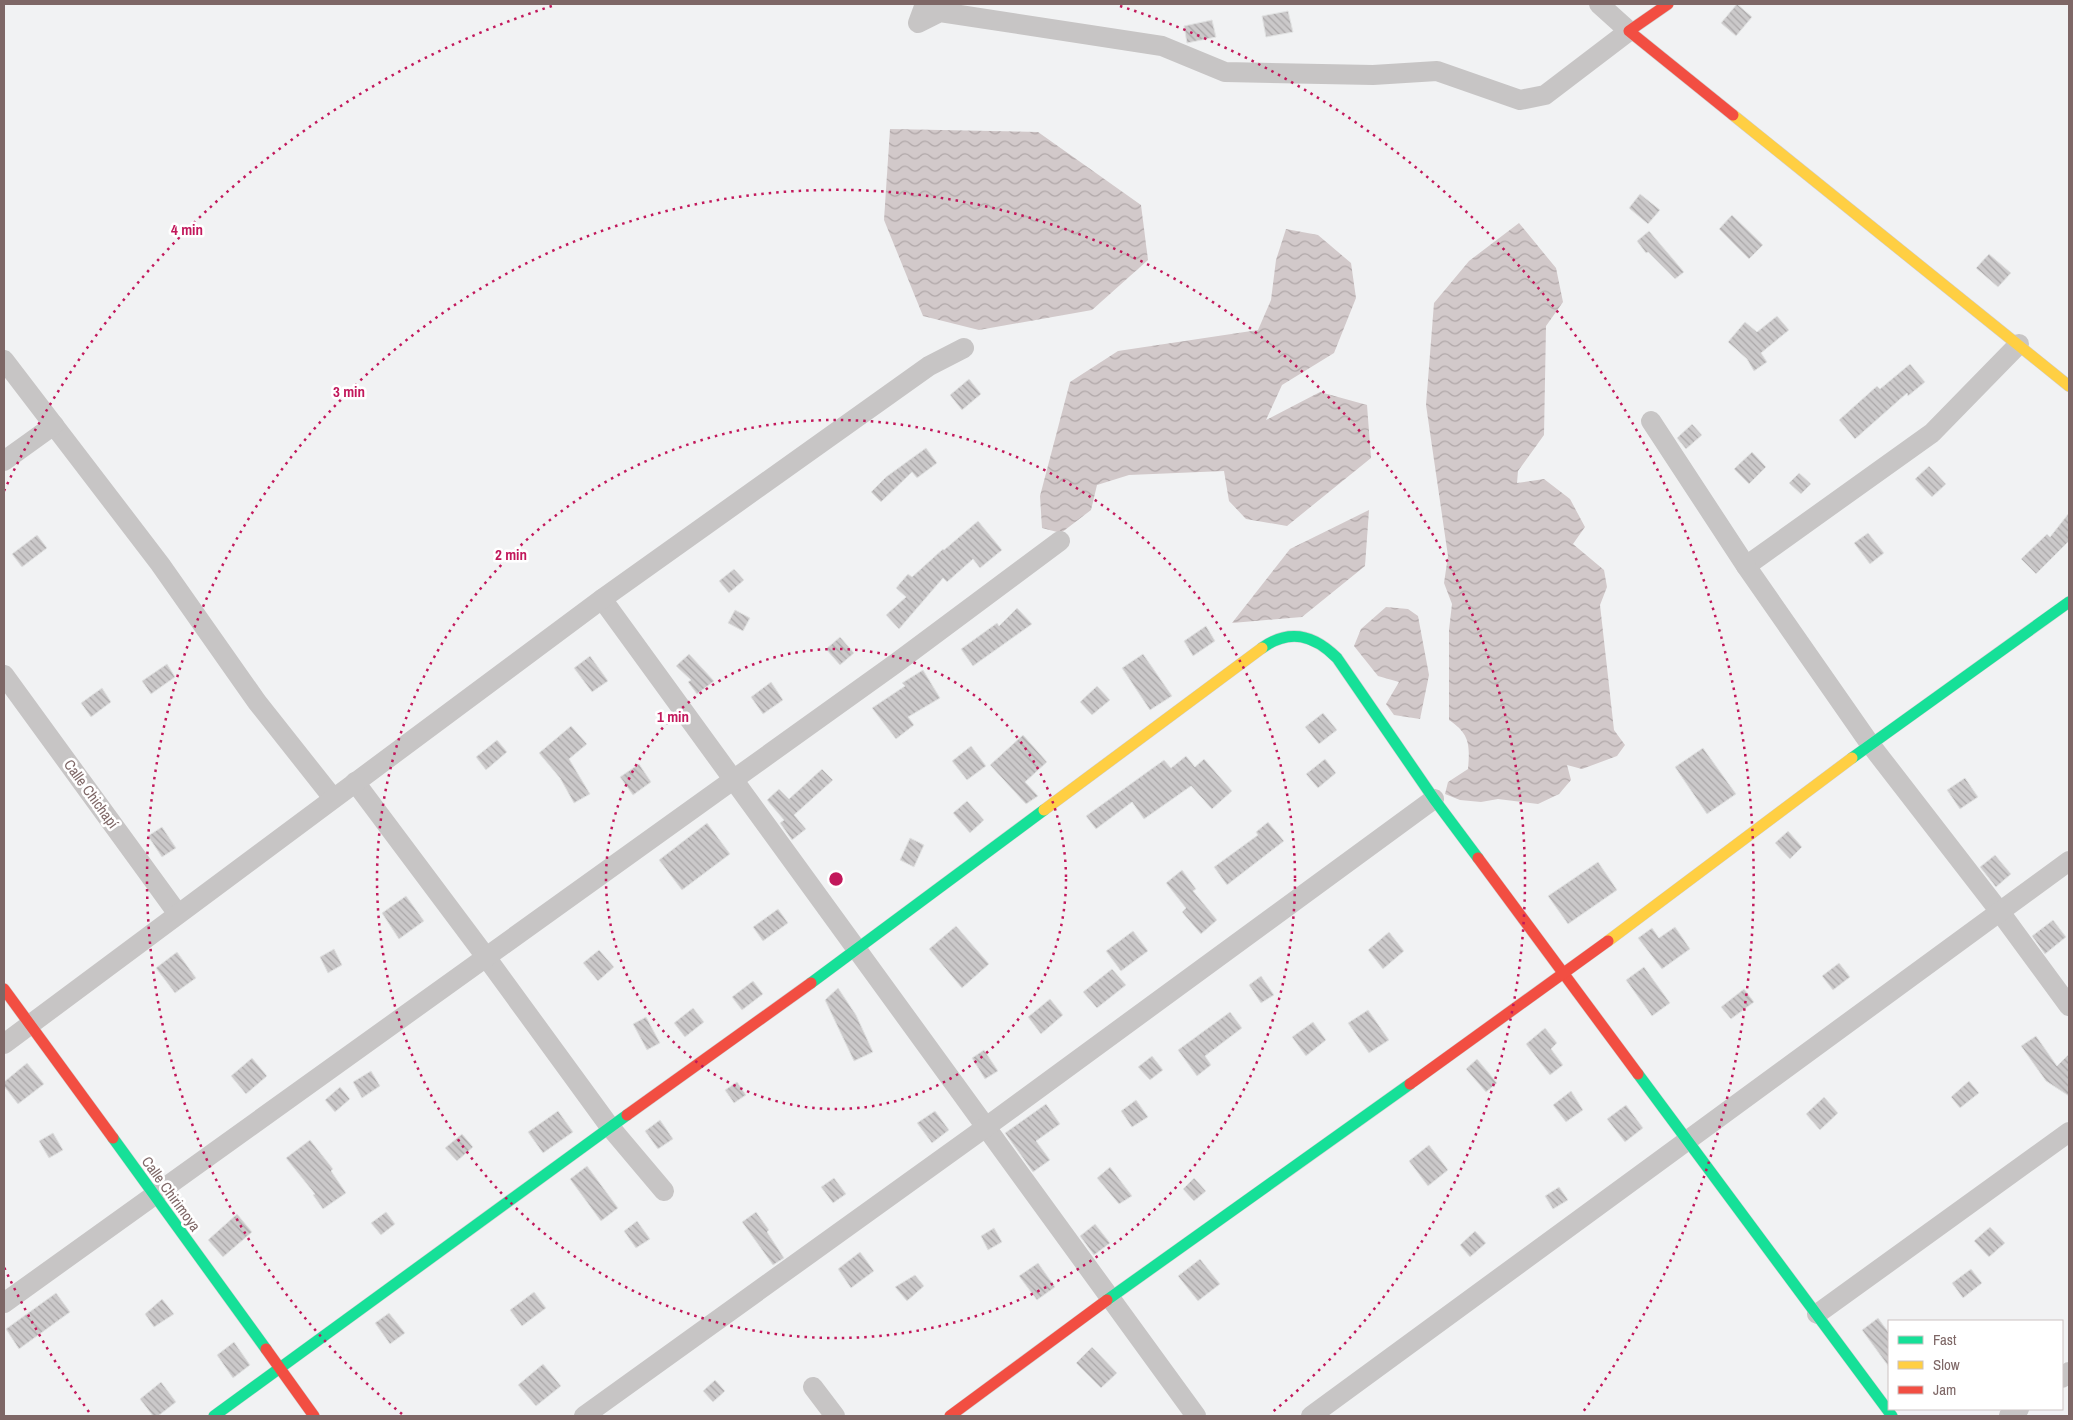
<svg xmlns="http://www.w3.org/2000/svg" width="2073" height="1420" viewBox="0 0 2073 1420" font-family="'Archivo Narrow',sans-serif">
	<defs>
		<pattern id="water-waves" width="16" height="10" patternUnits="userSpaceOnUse" patternTransform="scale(1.25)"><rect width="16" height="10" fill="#d2c9ca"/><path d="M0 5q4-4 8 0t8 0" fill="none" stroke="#b0a7a8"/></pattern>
		<pattern id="building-back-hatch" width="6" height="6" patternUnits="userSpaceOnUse" patternTransform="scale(1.25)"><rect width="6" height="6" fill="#cbc9ca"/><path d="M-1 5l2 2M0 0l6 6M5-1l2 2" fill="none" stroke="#aaa7a8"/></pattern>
	</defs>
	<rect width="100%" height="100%" fill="#f1f2f3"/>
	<g fill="url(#water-waves)">
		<path d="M890,129L1038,132L1141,205L1148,260L1092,310L979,330L923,316L884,220Z"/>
		<path d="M1519,223L1556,268L1563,302L1546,326L1544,435L1518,471L1517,483L1544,479L1570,499L1585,527L1573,544L1604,570L1607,587L1600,605L1614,730L1625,745L1617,756L1582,769L1567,765L1571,780L1559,794L1538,804L1498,799L1481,802L1460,800L1445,794L1448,782L1468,769C1470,745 1470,734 1449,720V630L1452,604L1444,583L1448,556L1426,405L1434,303L1469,261Z"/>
		<path d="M1286,229L1318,235L1351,263L1356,298L1334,353L1282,385L1266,420L1320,392L1367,405L1371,458L1287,526L1246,519L1229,501L1224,471L1129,475L1097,485L1091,510L1061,533L1042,528L1040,496L1070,382L1118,351L1258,330L1271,300L1276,260Z"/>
		<path d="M1369,510L1365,566L1302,617L1232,623L1290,549Z"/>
		<path d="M1386,607L1408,609L1418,616L1429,675L1420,719L1394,715L1386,704L1399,682L1378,676L1354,646L1361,629Z"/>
	</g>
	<g fill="url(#building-back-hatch)" stroke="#e1e2e2">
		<path d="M1737,4L1752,17L1736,36L1721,23Z"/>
		<path d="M1288,11L1293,32L1266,37L1262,16Z"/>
		<path d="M1212,20L1216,37L1187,43L1184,26Z"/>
		<path d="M1640,194L1660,210L1648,224L1629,208Z"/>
		<path d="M1732,215L1763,245L1749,259L1719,229Z"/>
		<path d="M1649,231L1684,272L1675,279L1648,252L1646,253L1637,241Z"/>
		<path d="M1989,254L2011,273L1998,287L1976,268Z"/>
		<path d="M1777,316L1789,330L1761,353L1767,362L1754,371L1747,359L1728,342L1745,322L1757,332Z"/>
		<path d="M1910,364L1925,382L1908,396L1907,393L1855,439L1839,420L1877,386L1880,389Z"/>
		<path d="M969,379L981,394L962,410L950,395Z"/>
		<path d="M1692,424L1702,435L1686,449L1677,438Z"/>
		<path d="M926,448L937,463L917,478L912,472L881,502L871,492L886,477Z"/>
		<path d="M1752,452L1766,467L1749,484L1734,469Z"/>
		<path d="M1929,466L1946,484L1932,497L1915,479Z"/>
		<path d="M1799,473L1811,484L1801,494L1789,483Z"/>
		<path d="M2069,513V541L2036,574L2021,559L2047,534L2050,537Z"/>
		<path d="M978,521L1002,550L980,568L973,559L947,582L943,578L899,629L886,615L906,597L896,588L908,574L912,577L943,549L944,550Z"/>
		<path d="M1868,533L1884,553L1870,564L1854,543Z"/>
		<path d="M37,535L47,548L22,567L12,554Z"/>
		<path d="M734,569L744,580L729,593L719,581Z"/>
		<path d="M1017,608L1032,624L973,666L961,649L997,623L999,626Z"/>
		<path d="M735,610L750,618L743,631L728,623Z"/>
		<path d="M1206,626L1215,641L1193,656L1184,641Z"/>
		<path d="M840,637L854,653L840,665L826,649Z"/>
		<path d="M689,654L714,681L697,694L688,682L691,680L676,666Z"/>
		<path d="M1143,654L1172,696L1150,710L1122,668Z"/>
		<path d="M590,656L608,681L592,692L574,668Z"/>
		<path d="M167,664L175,677L151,694L142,681Z"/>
		<path d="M923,670L940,698L908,717L914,725L896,739L872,708L905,686L902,683Z"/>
		<path d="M771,682L783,700L763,714L751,697Z"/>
		<path d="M1097,686L1110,700L1092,715L1080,702Z"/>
		<path d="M102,688L111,702L91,717L81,703Z"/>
		<path d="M1323,713L1337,730L1319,744L1305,727Z"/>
		<path d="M571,726L587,744L569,759L590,794L574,803L560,778L539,753Z"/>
		<path d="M1023,735L1047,762L1025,782L1038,796L1026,804L990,765Z"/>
		<path d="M497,740L507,752L486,770L476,757Z"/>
		<path d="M971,746L986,766L967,780L952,761Z"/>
		<path d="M1703,748L1736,794L1707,814L1675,767Z"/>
		<path d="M1186,756L1195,767L1204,759L1232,791L1212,809L1191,786L1144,819L1132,802L1096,829L1086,816L1164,760L1171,768Z"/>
		<path d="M1325,759L1336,773L1318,788L1306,774Z"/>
		<path d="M639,764L651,782L633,795L620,777Z"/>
		<path d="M822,769L833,780L794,815L806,829L792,840L780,823L784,820L767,800L779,789L789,799Z"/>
		<path d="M1965,778L1978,797L1960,809L1947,790Z"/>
		<path d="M967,801L984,820L970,833L953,813Z"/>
		<path d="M1268,822L1284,841L1227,885L1214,867L1258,835L1256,832Z"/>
		<path d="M707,823L730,854L682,890L659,860Z"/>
		<path d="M162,827L176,848L162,857L148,836Z"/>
		<path d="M1788,831L1802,847L1790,859L1775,843Z"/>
		<path d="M910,838L924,845L914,867L900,860Z"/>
		<path d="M1995,855L2011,874L1996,887L1980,867Z"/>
		<path d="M1598,862L1617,890L1568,924L1548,896Z"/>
		<path d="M1182,870L1196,889L1193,891L1217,920L1201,934L1182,912L1186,908L1166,883Z"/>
		<path d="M406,896L424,921L399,939L382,913Z"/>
		<path d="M778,909L788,923L763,941L753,927Z"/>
		<path d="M2053,920L2066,937L2045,954L2032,936Z"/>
		<path d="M956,926L989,964L962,988L929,949Z"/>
		<path d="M1675,927L1690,949L1662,969L1638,938L1652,928L1659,938Z"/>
		<path d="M1133,931L1148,951L1121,971L1106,951Z"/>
		<path d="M1389,932L1404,951L1383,969L1368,950Z"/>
		<path d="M334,949L342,965L328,973L320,957Z"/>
		<path d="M599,950L614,967L598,981L583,963Z"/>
		<path d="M177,952L196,978L175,993L156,968Z"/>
		<path d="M1839,963L1850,977L1833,990L1822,976Z"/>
		<path d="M1644,967L1670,1003L1652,1016L1626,980Z"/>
		<path d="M1112,969L1126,985L1097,1008L1083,992Z"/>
		<path d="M1261,976L1274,995L1261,1003L1249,985Z"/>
		<path d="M753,981L763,994L742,1010L732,997Z"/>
		<path d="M838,988L856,1015L873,1052L854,1061L825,1000Z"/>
		<path d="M1744,989L1754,1002L1731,1019L1721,1007Z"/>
		<path d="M1050,999L1063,1015L1041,1034L1028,1017Z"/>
		<path d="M693,1008L704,1022L685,1037L674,1023Z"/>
		<path d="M1368,1010L1389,1040L1369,1053L1348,1023Z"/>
		<path d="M1230,1012L1242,1028L1205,1056L1211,1065L1197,1076L1178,1050Z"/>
		<path d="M646,1017L660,1043L647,1050L633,1024Z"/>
		<path d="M1313,1022L1326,1040L1306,1056L1292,1037Z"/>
		<path d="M1545,1028L1557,1043L1551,1049L1563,1065L1550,1075L1526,1044Z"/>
		<path d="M2036,1036L2057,1066L2069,1054V1096L2046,1081L2021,1046Z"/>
		<path d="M984,1050L998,1071L985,1079L972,1058Z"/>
		<path d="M1152,1056L1163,1070L1150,1080L1138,1067Z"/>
		<path d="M252,1058L267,1076L246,1094L231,1076Z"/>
		<path d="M1477,1059L1497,1083L1486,1092L1466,1069Z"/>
		<path d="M27,1063L44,1084L18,1104L4,1086V1082Z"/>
		<path d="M371,1071L380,1086L362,1098L353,1082Z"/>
		<path d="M1969,1081L1979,1093L1960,1108L1951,1097Z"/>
		<path d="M737,1082L746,1095L734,1103L725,1090Z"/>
		<path d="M340,1087L350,1099L335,1112L325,1100Z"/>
		<path d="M1571,1091L1583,1110L1566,1122L1553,1105Z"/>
		<path d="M1824,1097L1838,1113L1820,1130L1806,1114Z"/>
		<path d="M1136,1100L1148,1117L1132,1127L1121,1111Z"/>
		<path d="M1046,1104L1060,1124L1036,1141L1050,1160L1033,1172L1005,1133Z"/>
		<path d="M1626,1105L1643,1128L1625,1142L1607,1119Z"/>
		<path d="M558,1111L573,1132L543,1153L528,1132Z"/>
		<path d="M935,1111L949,1130L932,1143L917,1123Z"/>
		<path d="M660,1120L673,1139L658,1149L645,1131Z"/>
		<path d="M53,1133L63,1150L49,1158L39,1141Z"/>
		<path d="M462,1134L473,1147L457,1161L445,1148Z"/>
		<path d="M310,1140L333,1169L331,1171L346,1193L323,1209L313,1195L315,1194L286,1158Z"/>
		<path d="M1429,1145L1448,1170L1428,1186L1409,1161Z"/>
		<path d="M587,1166L618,1208L601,1221L570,1179Z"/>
		<path d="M1110,1167L1132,1196L1119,1204L1097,1178Z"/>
		<path d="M834,1178L846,1194L833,1203L821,1187Z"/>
		<path d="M1194,1178L1206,1191L1194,1201L1183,1189Z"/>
		<path d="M1559,1187L1568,1200L1553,1209L1545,1196Z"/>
		<path d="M386,1212L395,1224L381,1235L371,1223Z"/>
		<path d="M756,1212L769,1230L767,1232L784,1258L773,1265L742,1222Z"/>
		<path d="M237,1214L252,1232L223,1257L208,1240Z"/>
		<path d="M637,1221L650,1239L636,1248L624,1231Z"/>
		<path d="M1095,1224L1110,1243L1094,1255L1080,1236Z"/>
		<path d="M1990,1227L2005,1243L1989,1257L1974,1241Z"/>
		<path d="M994,1228L1002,1242L988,1250L981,1236Z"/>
		<path d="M1475,1231L1486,1243L1470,1257L1460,1245Z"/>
		<path d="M860,1252L874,1271L851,1288L838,1269Z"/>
		<path d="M1200,1259L1220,1284L1198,1301L1178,1276Z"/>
		<path d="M1038,1263L1055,1287L1037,1300L1019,1276Z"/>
		<path d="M1971,1269L1982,1283L1963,1298L1952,1283Z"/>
		<path d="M915,1275L924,1286L907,1301L895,1287Z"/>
		<path d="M534,1292L546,1308L522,1326L510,1310Z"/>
		<path d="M56,1293L70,1312L19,1349L6,1329Z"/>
		<path d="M162,1299L174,1314L154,1327L145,1314Z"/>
		<path d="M389,1313L405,1333L390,1344L375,1323Z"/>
		<path d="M1878,1318L1889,1333V1367L1862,1330Z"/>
		<path d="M234,1342L250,1365L233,1378L217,1355Z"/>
		<path d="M1092,1347L1117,1373L1101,1388L1076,1363Z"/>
		<path d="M543,1364L561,1386L536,1406L518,1385Z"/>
		<path d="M715,1380L725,1391L713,1402L703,1391Z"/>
		<path d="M161,1382L176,1402L158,1416H153L140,1399Z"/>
	</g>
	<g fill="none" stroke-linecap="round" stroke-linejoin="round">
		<g stroke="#cfcecf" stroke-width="12">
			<g id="fast">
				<path d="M1262,648C1290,628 1314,635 1337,658L1434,799L1478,858"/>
				<path d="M1852,758L2069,602"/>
				<path d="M811,983L1044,810"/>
				<path d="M1638,1074L1892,1416"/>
				<path d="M113,1138L266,1349"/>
				<path d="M1107,1300L1410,1084"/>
				<path d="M214,1416L627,1115"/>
			</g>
		</g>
		<g stroke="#cfcecf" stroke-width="12">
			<g id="slow">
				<path d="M1733,115L2069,386"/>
				<path d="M1044,810L1262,648"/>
				<path d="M1608,941L1852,758"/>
			</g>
		</g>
		<g stroke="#cfcecf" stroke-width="12">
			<g id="jam">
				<path d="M1668,4L1629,31L1733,115"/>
				<path d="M1478,858L1638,1074"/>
				<path d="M4,989L113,1138"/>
				<path d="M1410,1084L1608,941"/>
				<path d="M627,1115L811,983"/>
				<path d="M266,1349L314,1416"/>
				<path d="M950,1416L1107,1300"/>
			</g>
		</g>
		<g stroke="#c7c5c5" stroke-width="20">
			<path d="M925,4L918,23L940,12L1162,46L1225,72L1373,75L1437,71L1520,100L1545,95L1629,31L1599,4"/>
			<path d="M2019,344L1932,433L1746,566L1870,744L2000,912L2069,1006"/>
			<path d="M4,360L160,564L257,702L333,798"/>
			<path d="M1651,421L1746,566"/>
			<path d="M4,461L54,425"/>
			<path d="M602,599L1196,1416"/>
			<path d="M4,675L178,914"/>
			<path d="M355,782L486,957L610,1127L664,1191"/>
			<path d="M4,1044L602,599L929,366L964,348"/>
			<path d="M4,1303L896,663L1060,541"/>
			<path d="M1817,1314L2069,1132"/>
			<path d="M2062,1378L2069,1372"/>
			<path d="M813,1387L835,1416"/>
			<path d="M584,1416L986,1127L1434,799"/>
			<path d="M1311,1416L2069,861"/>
			<path d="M2009,1416L2019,1409"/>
		</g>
		<use href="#fast" stroke="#16e098" stroke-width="11"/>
		<use href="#slow" stroke="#ffcf43" stroke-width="11"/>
		<use href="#jam" stroke="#f24e42" stroke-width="11"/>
	</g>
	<g fill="none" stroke="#c2185b" stroke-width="2.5" stroke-dasharray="2.5 5">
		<circle cx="836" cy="879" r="230"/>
		<circle cx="836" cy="879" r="459"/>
		<path d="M402 1414A689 689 0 1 1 1270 1414"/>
		<path d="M89 1412A918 918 0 0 1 4 1267M4 491A918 918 0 0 1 552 6M1120 6A918 918 0 0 1 1583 1412"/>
	</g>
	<g text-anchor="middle" stroke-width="5" stroke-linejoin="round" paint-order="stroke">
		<g font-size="15" fill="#7e6766" stroke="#fff">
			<text transform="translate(91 794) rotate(54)" y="5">Calle Chichapí</text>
			<text transform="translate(171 1194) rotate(54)" y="5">Calle Chirimoya</text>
		</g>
	</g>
	<circle cx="836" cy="879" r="8" fill="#c2185b" stroke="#fff" stroke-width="2.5"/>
	<g font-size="15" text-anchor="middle" font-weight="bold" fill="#c2185b" stroke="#fff" stroke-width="5" stroke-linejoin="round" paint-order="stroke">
		<text x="187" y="235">4 min</text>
		<text x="349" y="397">3 min</text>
		<text x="511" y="560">2 min</text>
		<text x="673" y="722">1 min</text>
	</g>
	<rect width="2073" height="1420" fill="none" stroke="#7e6766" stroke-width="10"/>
	<rect x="1888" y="1320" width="175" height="90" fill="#ffffff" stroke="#cbc2c2"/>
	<rect x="1898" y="1336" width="25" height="8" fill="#16e098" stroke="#cbc2c2"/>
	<text x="1933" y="1345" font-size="15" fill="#7e6766">Fast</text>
	<rect x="1898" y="1361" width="25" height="8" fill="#ffcf43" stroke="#cbc2c2"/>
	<text x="1933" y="1370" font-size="15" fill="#7e6766">Slow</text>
	<rect x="1898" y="1386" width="25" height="8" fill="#f24e42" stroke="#cbc2c2"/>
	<text x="1933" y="1395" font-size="15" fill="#7e6766">Jam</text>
</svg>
